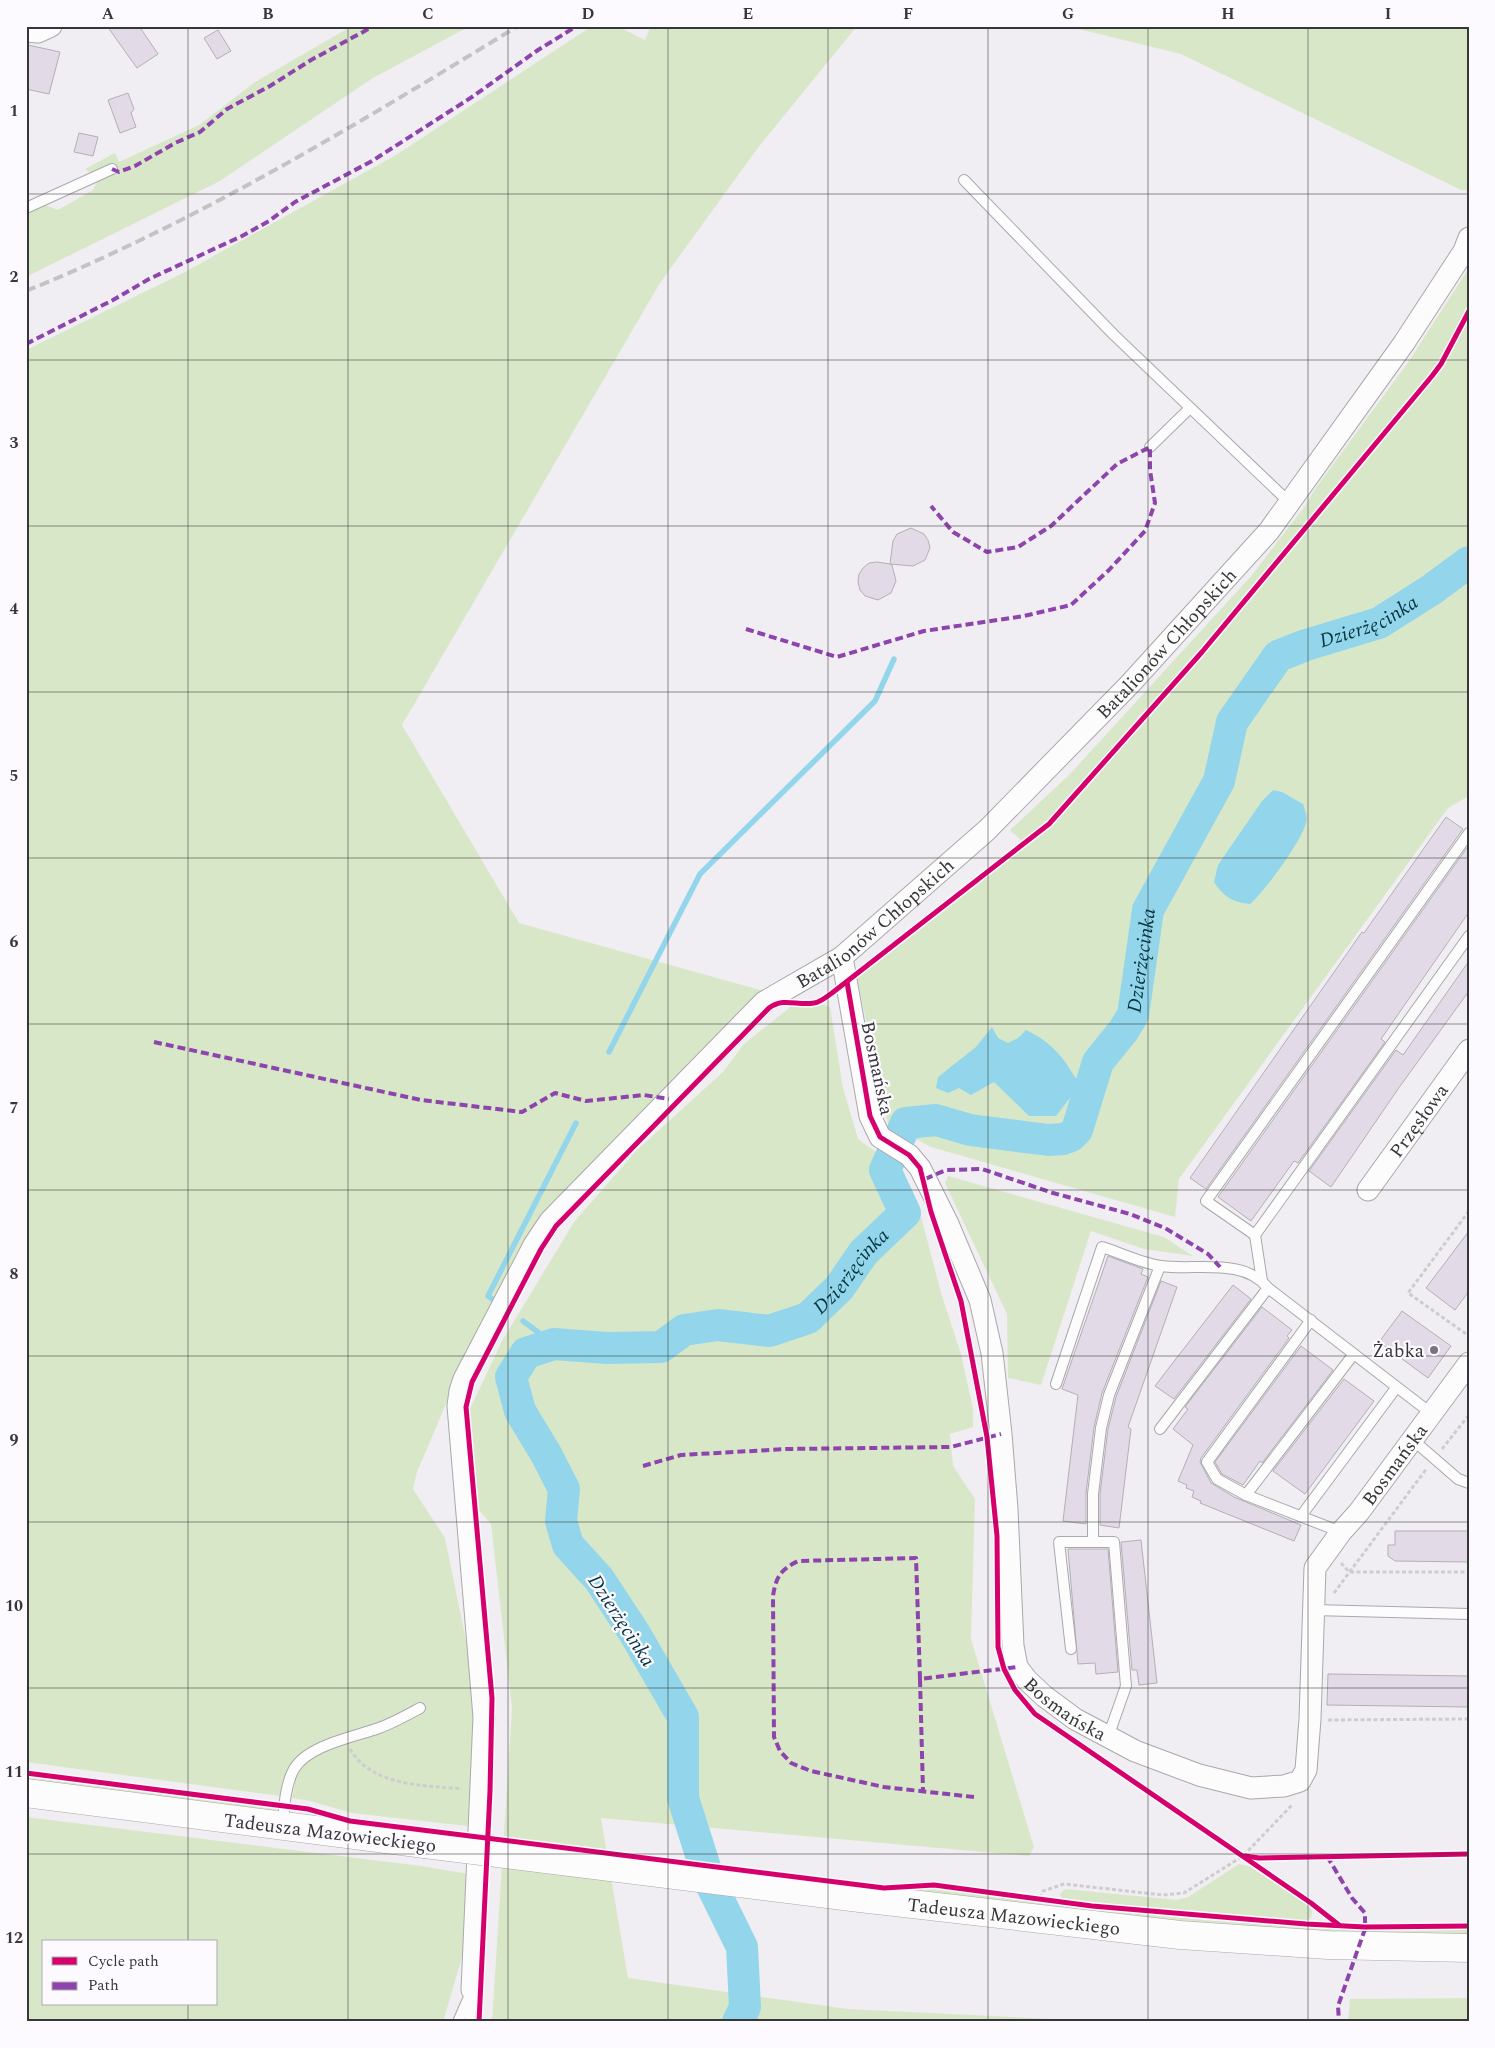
<svg xmlns="http://www.w3.org/2000/svg" width="1495" height="2048" viewBox="0 0 1495 2048" font-family="Spectral,serif">
	<rect width="100%" height="100%" fill="#f0eef2"/>
	<g fill="#d9e7c9" fill-rule="evenodd">
		<path d="M352,26H470L373,78L220,181L26,277V212L43,204L58,210L93,190L98,179L85,169L115,153L119,162L199,125L255,82Z"/>
		<path d="M592,26H617L645,40L650,28L649,26H857L757,149L660,283L402,725L519,923L764,991L552,1203L475,1336L417,1472L413,1489L445,1538L481,1714L476,1827L352,1813L310,1801L292,1798L295,1782L283,1780L280,1796L26,1762V350L183,273L396,155Z"/>
		<path d="M1066,26H1469V190H1461L1181,54Z"/>
		<path d="M1469,268V305L1438,363L1430,374L1200,650L1047,822L1023,842L1010,830L1070,774L1252,575L1305,506L1315,489L1407,364Z"/>
		<path d="M1469,317V796L1448,808L1179,1179L1175,1217L931,1147L888,1124L857,978L1051,826L1204,654L1434,378L1443,366Z"/>
		<path d="M821,1004L830,1007L843,1088L858,1139L897,1167L922,1220L941,1293L961,1354L973,1409V1427L950,1434L953,1466L975,1499L971,1639L1034,1847L1029,1856L601,1818L628,1978L848,2009L1054,2019L1053,2022H492L512,1708L491,1524L477,1508L469,1411L502,1341L574,1222L636,1151L723,1072L744,1044L793,1005L804,1007Z"/>
		<path d="M948,1176L1164,1237L1193,1256L1144,1249L1091,1231L1041,1385L1008,1378L1007,1314L945,1183Z"/>
		<path d="M26,1777L277,1808L274,1811L26,1785Z"/>
		<path d="M26,1817L421,1866L468,1874L466,1943L443,2022H26ZM44,1942H216V2004H44Z"/>
		<path d="M1239,1864L1249,1866L1309,1906L1312,1911L1311,1918L1305,1921L1229,1916L1062,1899L1060,1894L1065,1889L1177,1900L1188,1897Z"/>
		<path d="M934,1889C1032,1901 1131,1915 1231,1922C1310,1928 1389,1929 1469,1930V1938L1281,1933L901,1890Z"/>
		<path d="M1469,1998V2022H1348L1350,1999Z"/>
	</g>
	<g fill="#93d6eb">
		<path d="M1273,790L1282,792L1303,804C1305,810 1308,817 1306,823C1302,840 1264,893 1250,904C1233,903 1223,896 1214,882L1218,865L1262,801Z"/>
		<path d="M992,1027L998,1038L1008,1043L1018,1038L1026,1030C1055,1044 1064,1059 1080,1085L1056,1116H1029L994,1082L971,1095L959,1088L948,1093L936,1088L938,1077L976,1047Z"/>
	</g>
	<g fill="none" stroke-linecap="round" stroke-linejoin="round">
		<g stroke="#93d6eb" stroke-width="5.5">
			<path d="M609,1052L700,874L875,701L894,659"/>
			<path d="M499,1304L488,1296L576,1123"/>
			<path d="M523,1321L554,1344"/>
		</g>
		<path stroke="#93d6eb" stroke-width="32" id="s1" d="M738,2022L745,2007L742,1947L709,1880L683,1798V1717L635,1634L599,1579L568,1545L561,1521L564,1489L546,1454L520,1411L511,1377L526,1353L554,1344L607,1348L661,1347L684,1330L718,1325L769,1331L808,1318L839,1288L864,1252L905,1213L885,1170L906,1123L936,1120L970,1130L1049,1140L1063,1139L1071,1136L1077,1130L1098,1062L1123,1031L1133,1015L1148,910L1219,781L1232,722L1278,656L1306,645L1379,623L1431,590L1469,562"/>
	</g>
	<g fill="#e3dae8" stroke="#b2b0b4">
		<path d="M107,26H139L158,54L137,68Z"/>
		<path d="M218,30L231,51L217,59L204,38Z"/>
		<path d="M28,45L60,52L49,94L26,89V53Z"/>
		<path d="M128,93L134,109L131,113L136,127L120,133L108,100Z"/>
		<path d="M79,133L98,137L93,156L74,152Z"/>
		<path d="M911,528L924,534L928,540L930,548L925,560L913,566L890,564L892,565L896,581L891,593L878,600L865,596L860,590L858,582L859,574L863,568L869,563L877,562L890,564L893,541L897,534Z"/>
		<path d="M1446,817L1463,829L1206,1189L1190,1178L1362,932L1364,933Z"/>
		<path d="M1469,845V912L1381,1039L1385,1042L1298,1163L1294,1161L1251,1221L1218,1197Z"/>
		<path d="M1469,961V991L1398,1089L1331,1187L1309,1171L1396,1050L1403,1055Z"/>
		<path d="M1469,1231V1291L1455,1310L1426,1288Z"/>
		<path d="M1108,1256L1143,1269L1141,1274L1148,1277L1102,1393L1094,1427L1086,1493V1524L1063,1521L1078,1395L1062,1389Z"/>
		<path d="M1161,1281L1177,1287L1128,1427L1131,1429L1119,1528L1100,1525V1494L1108,1429L1116,1397Z"/>
		<path d="M1233,1285L1251,1299L1174,1399L1155,1386Z"/>
		<path d="M1262,1307L1292,1330L1287,1336L1289,1338L1201,1458L1200,1462L1211,1483L1234,1497L1301,1525L1294,1541L1200,1503L1201,1501L1192,1497L1194,1491L1186,1488L1187,1485L1178,1481L1193,1445L1173,1429L1188,1409L1185,1407Z"/>
		<path d="M1402,1311L1451,1346L1428,1378L1379,1342Z"/>
		<path d="M1301,1346L1333,1370L1262,1463L1260,1461L1243,1485L1222,1474L1215,1462Z"/>
		<path d="M1344,1379L1374,1401L1305,1494L1273,1471Z"/>
		<path d="M1395,1531H1469V1562L1395,1561L1388,1556V1545H1395Z"/>
		<path d="M1141,1540L1157,1683L1139,1685L1137,1670H1132L1121,1542Z"/>
		<path d="M1068,1549H1108L1118,1672L1096,1674L1095,1663L1078,1664Z"/>
		<path d="M1328,1674L1469,1676V1707L1327,1705Z"/>
	</g>
	<g fill="none" stroke-linecap="round" stroke-linejoin="round">
		<g stroke="#aaa8ab" stroke-width="12">
			<g id="lane">
				<path d="M964,180L1114,335L1290,503"/>
				<path d="M26,208L112,169"/>
				<path d="M1150,447L1190,408"/>
				<path d="M1255,1235L1206,1201L1469,833"/>
				<path d="M1262,1281L1255,1235L1469,936"/>
				<path d="M1311,1320L1207,1462L1217,1479L1246,1495L1341,1532"/>
				<path d="M1056,1384L1102,1247C1121,1253 1141,1263 1161,1266C1195,1271 1243,1257 1268,1288L1432,1414"/>
				<path d="M1160,1429L1268,1288"/>
				<path d="M1413,1440L1458,1479L1469,1483"/>
				<path d="M1246,1495L1353,1355"/>
				<path d="M1301,1516L1396,1388"/>
				<path d="M1093,1542V1494L1101,1428L1109,1395L1160,1266"/>
				<path d="M1313,1610L1469,1614"/>
				<path d="M1071,1649L1059,1542H1114L1126,1686L1108,1737"/>
				<path d="M283,1825C284,1808 285,1785 294,1769C308,1745 354,1737 379,1728C393,1723 407,1715 420,1708"/>
				<path d="M458,2022L472,1990"/>
				<path d="M470,2022L472,1993"/>
			</g>
		</g>
		<g stroke="#aaa8ab" stroke-width="23">
			<g id="street">
				<path d="M26,31L38,32L51,26"/>
				<path id="s2" d="M842,957L870,1116L880,1137L909,1155L920,1168L948,1224L980,1300L992,1353L1001,1434L1007,1509L1013,1646L1017,1667L1027,1680L1044,1696L1075,1719L1135,1751L1199,1775L1251,1788L1284,1786L1300,1781L1306,1770L1310,1719L1315,1568L1341,1532L1359,1512L1469,1363"/>
				<path id="s3" d="M1368,1190L1469,1050"/>
				<path id="s4" d="M472,1990L484,1717L458,1406L460,1391L464,1379L534,1245L550,1221L764,1002L842,957L987,830L1130,684L1269,531L1404,343L1464,251L1469,238"/>
			</g>
		</g>
		<g stroke="#aaa8ab" stroke-width="29">
			<g id="secondary">
				<path d="M26,1793L425,1844"/>
				<path id="s5" d="M860,1898L1180,1935L1328,1945L1469,1948"/>
			</g>
		</g>
		<g stroke="#cecdce" stroke-width="3" stroke-dasharray="4 2.5" stroke-linecap="butt">
			<path d="M1469,1211L1408,1293L1469,1336"/>
			<path d="M1442,1449L1469,1415"/>
			<path d="M1341,1563L1349,1572H1469"/>
			<path d="M1334,1593L1427,1468"/>
			<path d="M1328,1720L1469,1719"/>
			<path d="M350,1749C372,1787 424,1785 462,1789"/>
			<path d="M1040,1898L1043,1891L1064,1884L1163,1895L1184,1893L1243,1856L1292,1805"/>
		</g>
		<use href="#lane" stroke="#fdfcfd" stroke-width="10"/>
		<use href="#street" stroke="#fdfcfd" stroke-width="21"/>
		<use href="#secondary" stroke="#fdfcfd" stroke-width="28"/>
		<path stroke="#c3c3c3" stroke-width="4" stroke-dasharray="10 5" stroke-linecap="butt" d="M26,291C199,221 359,123 518,26"/>
		<g stroke="#aaa8ab" stroke-width="29" stroke-linecap="butt">
			<path id="secondary-bridge" d="M425,1844L860,1898"/>
		</g>
		<use href="#secondary-bridge" stroke="#fdfcfd" stroke-width="28"/>
		<g stroke="#8e44ad" stroke-width="4" stroke-dasharray="8 4" stroke-linecap="butt">
			<path d="M112,169L119,172L135,166L175,143L200,132L227,109L270,86L311,60L374,26"/>
			<path d="M26,344L113,300L149,279L242,236L269,221L295,202L372,161L472,97L538,50L577,26"/>
			<path d="M746,629L837,657L924,631L1024,616L1071,605L1109,570L1145,531L1155,503L1150,470V447L1117,464L1051,526L1018,547L987,552L953,532L931,506"/>
			<path d="M154,1042L421,1100L522,1112L555,1093L586,1101L644,1095L669,1099"/>
			<path d="M925,1179L946,1170L982,1169L1053,1193L1130,1214L1165,1228L1208,1254L1220,1267"/>
			<path d="M643,1466L681,1455L787,1449L951,1447L1001,1434"/>
			<path d="M920,1679L923,1791"/>
			<path d="M974,1797L884,1787L811,1771L791,1763L780,1751L774,1737L773,1596C776,1577 780,1570 798,1561L916,1558L920,1679L1017,1667"/>
			<path d="M1327,1856L1352,1898L1365,1913V1929L1338,2006L1339,2022"/>
		</g>
		<g stroke="#fcfaff" stroke-width="8">
			<g id="cycleway">
				<path d="M847,982L870,1116L880,1137L909,1155L920,1168L931,1212L961,1301L987,1437L997,1536L998,1647L1004,1669L1015,1690L1035,1714L1311,1903L1339,1925"/>
				<path d="M26,1773L308,1809L350,1821L884,1888L934,1885L1092,1906L1306,1924L1365,1927L1469,1926"/>
				<path d="M1245,1856L1259,1858L1469,1854"/>
				<path d="M479,2022L490,1791L492,1698L466,1407L472,1382L541,1249L556,1226L769,1008C784,997 797,1006 814,1003C821,1002 826,997 832,993L1049,824L1202,652L1432,376L1441,364L1469,311"/>
			</g>
		</g>
		<use href="#cycleway" stroke="#d6006c" stroke-width="5"/>
	</g>
	<path fill="none" stroke="#373639" stroke-width="1" stroke-opacity="0.55" d="M188,26V1942M348,26V2022M508,26V2022M668,26V2022M828,26V2022M988,26V2022M1148,26V2022M1308,26V2022M26,194H1469M26,360H1469M26,526H1469M26,692H1469M26,858H1469M26,1024H1469M26,1190H1469M26,1356H1469M26,1522H1469M26,1688H1469M26,1854H1469M188,2004V2022"/>
	<circle fill="#78767a" stroke="#fcfaff" stroke-width="2" cx="1434" cy="1350" r="5"/>
	<g text-anchor="middle" stroke-width="4.5" stroke-linejoin="round" paint-order="stroke">
		<g font-size="19" fill="#373639" stroke="#fcfaff">
			<text dy="7" stroke="none"><textPath href="#s4" startOffset="1641">Batalionów Chłopskich</textPath></text>
			<text dy="7" stroke="none"><textPath href="#s4" startOffset="1236">Batalionów Chłopskich</textPath></text>
			<text transform="translate(878 1068) rotate(78)" y="7">Bosmańska</text>
			<text dy="7" stroke="none"><textPath href="#s3" startOffset="86">Przęsłowa</textPath></text>
			<text dy="7" stroke="none"><textPath href="#s2" startOffset="1414">Bosmańska</textPath></text>
			<text dy="7" stroke="none"><textPath href="#s2" startOffset="815">Bosmańska</textPath></text>
			<text transform="translate(330 1832) rotate(7)" y="7">Tadeusza Mazowieckiego</text>
			<text dy="7" stroke="none"><textPath href="#s5" startOffset="155">Tadeusza Mazowieckiego</textPath></text>
		</g>
		<g font-size="19" fill="#373639" stroke="#fcfaff" text-anchor="end">
			<text x="1424" y="1357">Żabka</text>
		</g>
		<g font-size="20" font-style="italic" fill="#043440" stroke="#fcfaff">
			<text dy="7" stroke="none"><textPath href="#s1" startOffset="2068">Dzierżęcinka</textPath></text>
			<text dy="7" stroke="none"><textPath href="#s1" startOffset="1632">Dzierżęcinka</textPath></text>
			<text dy="7" stroke="none"><textPath href="#s1" startOffset="1092">Dzierżęcinka</textPath></text>
			<text transform="translate(622 1620) rotate(57)" y="7">Dzierżęcinka</text>
		</g>
	</g>
	<rect width="1495" height="2048" fill="none" stroke="#fcfaff" stroke-width="55"/>
	<rect x="42" y="1940" width="175" height="65" fill="#fcfaff" stroke="#adacb0"/>
	<rect x="52" y="1957" width="25" height="8" fill="#d6006c" stroke="#adacb0"/>
	<text x="88" y="1966" font-size="15" fill="#373639">Cycle path</text>
	<rect x="52" y="1982" width="25" height="8" fill="#8e44ad" stroke="#adacb0"/>
	<text x="88" y="1990" font-size="15" fill="#373639">Path</text>
	<rect x="28" y="28" width="1440" height="1992" fill="none" stroke="#373639" stroke-width="2"/>
	<g font-size="16" text-anchor="middle" font-weight="bold" fill="#373639">
		<text x="108" y="19">A</text>
		<text x="268" y="19">B</text>
		<text x="428" y="19">C</text>
		<text x="588" y="19">D</text>
		<text x="748" y="19">E</text>
		<text x="908" y="19">F</text>
		<text x="1068" y="19">G</text>
		<text x="1228" y="19">H</text>
		<text x="1388" y="19">I</text>
		<text x="14" y="116">1</text>
		<text x="14" y="282">2</text>
		<text x="14" y="448">3</text>
		<text x="14" y="614">4</text>
		<text x="14" y="781">5</text>
		<text x="14" y="947">6</text>
		<text x="14" y="1113">7</text>
		<text x="14" y="1279">8</text>
		<text x="14" y="1445">9</text>
		<text x="14" y="1611">10</text>
		<text x="14" y="1777">11</text>
		<text x="14" y="1943">12</text>
	</g>
</svg>
